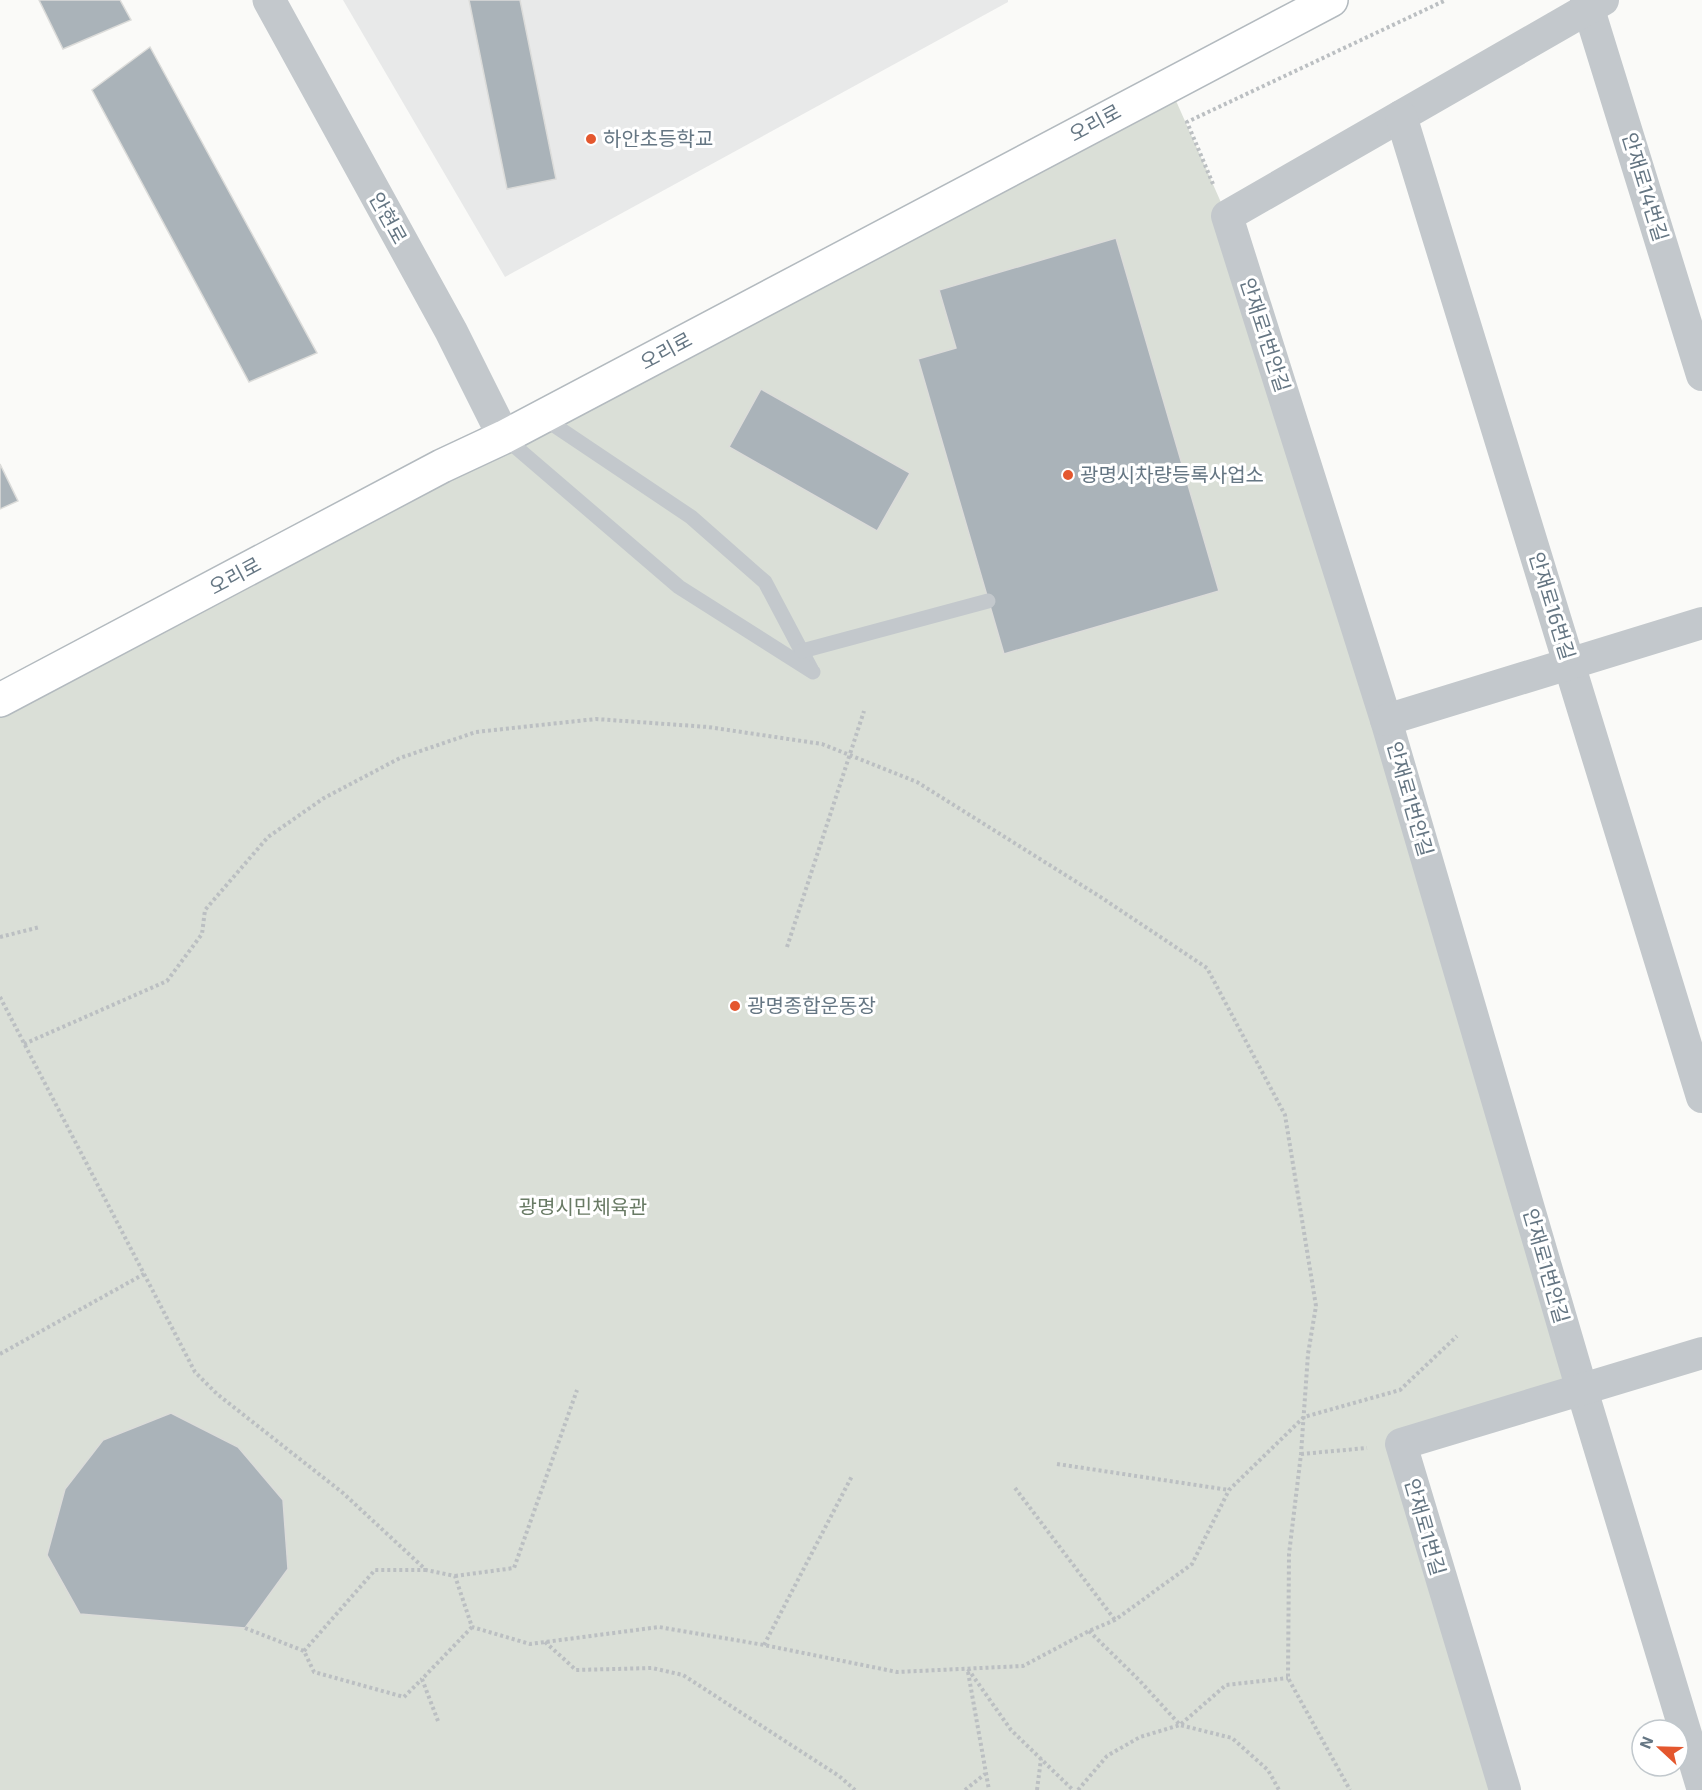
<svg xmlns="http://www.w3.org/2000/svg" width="1702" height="1790" viewBox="0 0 1702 1790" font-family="'Exo 2','Noto Sans KR',sans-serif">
	<rect width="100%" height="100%" fill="#fafaf8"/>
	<path fill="#e8e9e9" d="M343,0H1008V2L505,277Z"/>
	<path fill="#dadfd7" d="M1169,85L1227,216L1582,1390L1401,1444L1505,1790H0V700Z"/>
	<g fill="#aab3b9" stroke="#dcdcda" stroke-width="1.5">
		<path d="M39,0H120L131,20L63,49Z"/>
		<path d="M469,0H520L556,179L507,189Z"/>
		<path d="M150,47L317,353L249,382L92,90Z"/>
		<path d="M1116,238L1219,591L1004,654L918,359L956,348L939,290Z"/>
		<path d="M761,389L910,473L877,531L729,447Z"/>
		<path d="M0,464L18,501L0,509Z"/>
		<path d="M171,1413L238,1447L283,1500L288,1569L245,1628L80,1614L47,1555L65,1489L103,1440Z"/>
	</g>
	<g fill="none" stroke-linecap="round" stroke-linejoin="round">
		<g stroke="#b3babf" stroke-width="36">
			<path id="secondary" d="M0,700L442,466L504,437L1331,0"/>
		</g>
		<g stroke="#bbbfc2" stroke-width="4" stroke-dasharray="3 3" stroke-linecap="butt">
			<path d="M1213,184L1187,122L1446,0"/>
			<path d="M0,937L40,927"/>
			<path d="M787,947L864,711"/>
			<path d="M0,997L195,1372L217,1394L343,1493L426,1570L455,1576L472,1627L530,1644L659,1627L764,1645L897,1672L1023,1666L1089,1631L1115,1620L1192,1564L1229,1490L1304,1417L1400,1390L1457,1336"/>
			<path d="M24,1044L167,981L202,934L205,910L268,837L324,798L400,758L476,732L596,719L708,727L822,744L917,782L1099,896L1207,968L1285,1115L1316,1306L1308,1354L1301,1454L1289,1554L1288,1678L1350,1790"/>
			<path d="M0,1354L144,1274"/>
			<path d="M1301,1454L1367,1448"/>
			<path d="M1057,1464L1229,1490"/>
			<path d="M1015,1488L1115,1620"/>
			<path d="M455,1576L514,1568L577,1390"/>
			<path d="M245,1628L304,1651L314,1672L404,1697L422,1679"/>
			<path d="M1089,1631L1139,1680L1180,1725L1232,1738L1268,1770L1279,1790"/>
			<path d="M545,1642L576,1670L652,1668L683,1675L839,1776L855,1790"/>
			<path d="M764,1645L852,1476"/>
			<path d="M304,1651L375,1570H426"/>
			<path d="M968,1669L1011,1730L1073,1790"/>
			<path d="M968,1672L989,1790"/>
			<path d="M438,1721L422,1679L472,1627"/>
			<path d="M965,1790L985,1774"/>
			<path d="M1037,1790L1041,1759"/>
			<path d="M1078,1790L1107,1756L1140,1737L1180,1725L1226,1685L1288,1678"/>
		</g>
		<g stroke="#c3c8cc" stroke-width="15">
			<path d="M542,417L691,517L765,582L811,669"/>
			<path d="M504,437L679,587L813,672"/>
			<path d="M802,651L988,601"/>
		</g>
		<g stroke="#c3c8cc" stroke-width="32">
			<path d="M1586,0L1702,375"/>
			<path d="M1603,0L1227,216L1386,720L1582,1390L1702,1787"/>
			<path d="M1401,116L1702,1097"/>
			<path d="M1386,720L1702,623"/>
			<path d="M1505,1790L1401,1444L1702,1353"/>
		</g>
		<path stroke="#c3c8cc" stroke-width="33" d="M269,0L451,331L504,437"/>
		<use href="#secondary" stroke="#fff" stroke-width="33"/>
	</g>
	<g fill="#e4572e" stroke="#fff" stroke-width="2">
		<circle cx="591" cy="139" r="6"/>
		<circle cx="1068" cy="475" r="6"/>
		<circle cx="735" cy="1006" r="6"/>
	</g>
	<g text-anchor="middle" stroke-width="6" stroke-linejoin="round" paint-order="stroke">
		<g font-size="20" fill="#657683" stroke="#fff">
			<text transform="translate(1095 123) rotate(-28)" y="7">오리로</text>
			<text transform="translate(1645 187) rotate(73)" y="7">안재로14번길</text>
			<text transform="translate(388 218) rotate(61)" y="7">안현로</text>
			<text transform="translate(1265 335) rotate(72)" y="7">안재로1번안길</text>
			<text transform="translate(666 351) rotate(-28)" y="7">오리로</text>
			<text transform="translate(235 576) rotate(-28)" y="7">오리로</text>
			<text transform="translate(1552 606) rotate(73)" y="7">안재로16번길</text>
			<text transform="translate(1410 799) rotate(74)" y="7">안재로1번안길</text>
			<text transform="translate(1546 1266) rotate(74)" y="7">안재로1번안길</text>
			<text transform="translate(1425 1527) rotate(74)" y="7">안재로1번길</text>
		</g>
		<g font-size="20" fill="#657683" stroke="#fff" text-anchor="start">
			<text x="603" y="146">하안초등학교</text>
			<text x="1080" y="482">광명시차량등록사업소</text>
			<text x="747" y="1013">광명종합운동장</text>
		</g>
		<g font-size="20" fill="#687a64" stroke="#fff">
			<text x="583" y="1214">광명시민체육관</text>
		</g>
	</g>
	<g transform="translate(1660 1748) rotate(292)"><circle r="28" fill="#ffffff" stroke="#c1c8cd" stroke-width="1.5"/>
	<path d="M0-4.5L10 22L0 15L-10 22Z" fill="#e4572e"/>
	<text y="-9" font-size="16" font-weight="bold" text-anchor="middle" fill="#657683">N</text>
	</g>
</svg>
